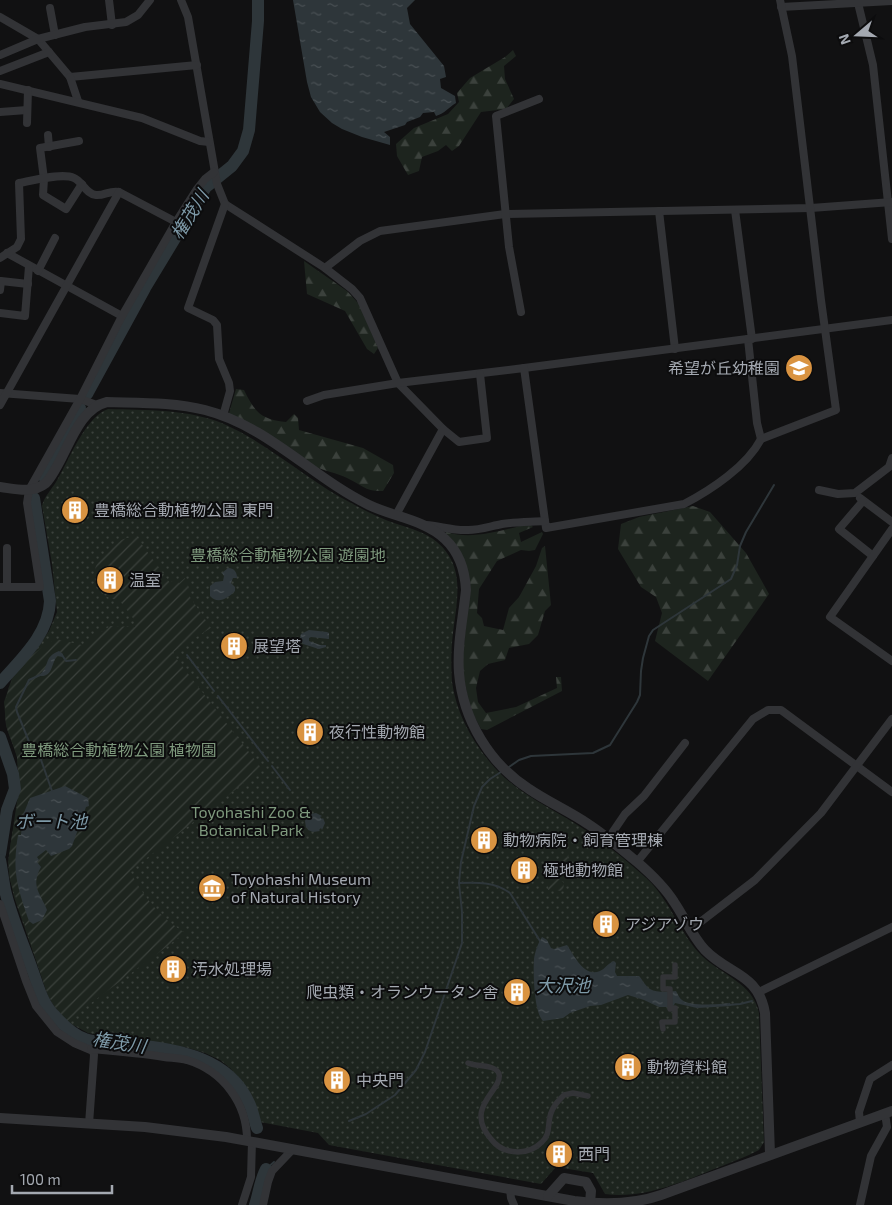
<svg xmlns="http://www.w3.org/2000/svg" width="892" height="1205" viewBox="0 0 892 1205" font-family="'Exo 2','Noto Sans JP',sans-serif">
	<defs>
		<pattern id="forest-firs" width="22" height="20" patternUnits="userSpaceOnUse" patternTransform="scale(1.25)"><rect width="22" height="20" fill="#1d241e"/><path d="M5 1l3.5 6h-7zM16 11l3.5 6h-7z" fill="#3b413c"/></pattern>
		<pattern id="park-dots" width="8" height="8" patternUnits="userSpaceOnUse" patternTransform="scale(1.25)"><rect width="8" height="8" fill="#1d241e"/><path d="M2 2h.1M6 6h.1" fill="none" stroke="#3b413c" stroke-width="1.8" stroke-linecap="round"/></pattern>
		<pattern id="garden-furrows" width="10" height="10" patternUnits="userSpaceOnUse" patternTransform="scale(1.25)"><rect width="10" height="10" fill="#1d241e"/><path d="M-1 1l2-2M0 10L10 0M9 11l2-2" fill="none" stroke="#3b413c"/></pattern>
		<pattern id="water-ripples" width="26" height="14" patternUnits="userSpaceOnUse" patternTransform="scale(1.25)"><rect width="26" height="14" fill="#2e363a"/><path d="M2 4q2-2 4 0t4 0M15 11q2-2 4 0t4 0" fill="none" stroke="#495054"/></pattern>
	</defs>
	<rect width="100%" height="100%" fill="#111112"/>
	<g fill="url(#forest-firs)">
		<path d="M513,50L516,56L504,66L505,79L514,99L506,109L481,112L459,146L452,151L446,145L438,151L422,157L419,171L408,175L397,156L396,144L414,128L448,114L459,102L457,93L470,78L505,57Z"/>
		<path d="M304,261L347,291L359,304L378,348L374,354L367,349L345,311L307,294Z"/>
		<path d="M236,389L244,390C255,412 260,419 286,422L294,414L298,418L299,430L363,448L393,465L394,473L383,491C366,492 362,485 347,478C337,473 324,471 314,466L229,413Z"/>
		<path d="M693,506L710,512L746,553L769,594L708,681L655,641L662,613L656,597L641,587L618,549L621,524L639,517Z"/>
		<path d="M530,524L533,527L519,533L521,542L542,532L543,534L535,550L529,551L521,550L497,561L479,589L477,613L482,618L484,626L503,630L509,608L519,597L536,566L542,548L545,546L551,605L545,611L538,635L529,644L509,648L505,660L488,664L480,671L476,688L478,702L486,713L516,707L557,688L556,677H561L562,691L487,730L481,729L470,708L462,668L469,588L445,533L447,532C473,541 504,529 530,524Z"/>
	</g>
	<path fill="url(#park-dots)" d="M108,409C146,410 189,409 224,424C271,445 308,481 353,504C367,512 382,519 397,524C412,529 425,532 437,542C466,567 457,600 453,633C451,649 451,666 452,682C456,711 470,738 489,761C511,789 541,803 571,821C595,835 624,858 645,877C670,899 679,933 702,956C722,975 753,983 759,1013L764,1142L759,1150C746,1157 731,1162 717,1168C681,1182 645,1199 605,1194L593,1173L556,1167L541,1184L329,1145L318,1133L260,1122L253,1100L246,1088L230,1068L220,1060L205,1053L185,1047L147,1044L88,1033L71,1024L60,1014L49,998L44,984L14,897L9,874L8,862L19,788L17,757L6,725L4,702L13,675L34,653L49,631L57,612L52,564L42,506C44,497 51,490 56,482C69,461 84,418 108,409Z"/>
	<g fill="url(#garden-furrows)">
		<path d="M135,535L170,583L175,579L179,583L185,578L189,588L186,591L211,628L188,642L172,653L262,769L130,871C143,897 161,918 185,933L67,1021L54,1006L47,993L10,880C5,849 18,819 19,788C19,779 18,767 17,757C15,746 8,736 6,724C0,684 23,657 56,639L82,645L110,626L135,627V621L121,602L123,600C113,600 105,598 99,589C87,571 100,556 114,546C117,544 120,540 124,539C128,537 131,538 135,535Z"/>
		<path d="M568,851C570,861 563,861 569,875L566,878C553,869 556,861 568,851Z"/>
		<path d="M553,873L564,883L563,891L548,890L550,876Z"/>
	</g>
	<g fill="url(#water-ripples)">
		<path d="M293,0H415L407,8L410,24L444,66L446,77L440,79L441,88L455,96L456,103C448,108 445,113 436,116L434,112L423,113L420,117L407,122L405,125L384,132L390,137V145L362,137L342,129L332,123L320,112L311,97L307,82Z"/>
		<path d="M228,568C234,568 237,572 237,578H233L231,583L235,587V591C228,598 218,605 210,596V586L215,582L223,581L224,576L222,573Z"/>
		<path d="M309,630L327,632L329,633V639L311,637L309,638V641L320,645H326V647L319,649L303,644L300,638L301,634Z"/>
		<path d="M59,651L63,654V657L57,656C51,664 53,677 40,676V674C50,667 43,657 59,651Z"/>
		<path d="M65,786L88,798L89,806L86,807L72,846L69,849L51,856L46,850L37,857L39,860L37,862L41,867C30,886 41,894 47,910L42,920L33,924L29,921C17,886 12,872 18,835H21L23,815L30,798Z"/>
		<path d="M303,805L310,814L316,813L322,816L320,817L322,819L323,818L325,823L322,830L321,828L319,830L320,831L313,832L308,830L307,827L306,828L305,821L307,816L300,807Z"/>
		<path d="M542,937L547,940L551,948L554,949L567,945C574,955 584,978 600,971C605,969 608,963 614,961L616,963L615,972L617,976H639C642,979 646,987 650,989C657,993 668,992 676,991C678,994 679,998 682,1000C691,1007 719,1004 730,1003L731,1006L697,1008L675,1003L673,1007H659L644,1000L628,995L601,1005L590,1006L570,1013L563,1018L543,1021C534,1012 533,972 534,959C535,952 538,943 542,937Z"/>
	</g>
	<g fill="none" stroke-linecap="round" stroke-linejoin="round">
		<g stroke="#2e363a" stroke-width="2">
			<path d="M62,655L66,661L76,660"/>
			<path d="M187,655L214,691"/>
			<path d="M40,675L29,680L16,707L17,712L30,744L40,757L52,791"/>
			<path d="M218,696L268,761"/>
			<path d="M272,766L290,790"/>
			<path d="M509,767L519,760L531,756L593,753L610,745L637,702L640,695L641,671L643,658L649,636L653,630L731,579L737,565L740,546L746,532L774,485"/>
			<path d="M459,883C477,882 495,882 510,893L540,941"/>
			<path d="M728,1005L740,1004L752,1001"/>
			<path d="M349,1121L366,1114L395,1095L416,1070L425,1052L462,943V912L459,883L461,862L474,806L482,787L490,779L501,772"/>
			<path d="M266,1169L274,1162"/>
		</g>
		<g stroke="#2e363a" stroke-width="12">
			<path d="M87,394L145,288L206,187L232,166L243,151L249,130L258,21V0"/>
			<path d="M43,476L80,408"/>
			<path d="M0,683C21,659 49,634 50,601L34,498"/>
			<path d="M0,737L13,774L15,789L7,810L0,854"/>
			<path d="M0,860C2,870 3,880 5,890C11,917 23,943 32,969C38,985 42,1004 55,1016C63,1025 74,1035 85,1039C100,1044 118,1044 134,1045C178,1049 229,1058 249,1103C253,1111 254,1120 257,1128"/>
			<path d="M255,1205C259,1193 260,1180 266,1169"/>
		</g>
		<g stroke="#323336" stroke-width="5.5">
			<path d="M663,1029L662,1022H675V1008L670,1009V989H663V977H675V965"/>
			<path d="M468,1063C476,1067 496,1064 499,1074C503,1090 463,1107 491,1139C497,1147 507,1152 518,1152C527,1152 536,1148 542,1142C551,1134 547,1124 551,1113C553,1106 558,1101 564,1095L573,1093L588,1096"/>
		</g>
		<g stroke="#323336" stroke-width="8">
			<path d="M109,0L112,25"/>
			<path d="M181,0L188,17L217,184L225,204L325,268L352,289L360,298L398,383L443,429L396,515"/>
			<path d="M858,3L873,65L892,239"/>
			<path d="M781,7L892,1"/>
			<path d="M50,8L55,35"/>
			<path d="M0,17L38,39L70,77L197,65"/>
			<path d="M0,55L38,39L85,27L126,22L138,15L150,0"/>
			<path d="M0,71L49,52"/>
			<path d="M70,77L78,101"/>
			<path d="M0,84L142,118L200,141L209,142"/>
			<path d="M0,112L27,110"/>
			<path d="M27,123L28,90"/>
			<path d="M48,135L49,147"/>
			<path d="M79,141L40,148L44,179L43,195L66,209L82,184"/>
			<path d="M735,210L752,339"/>
			<path d="M659,211L675,349"/>
			<path d="M7,253L122,316"/>
			<path d="M0,258L17,247L21,239L19,183C32,181 62,172 74,178C82,181 86,194 96,195C104,196 110,190 119,192L176,222"/>
			<path d="M325,268L360,241L380,231L505,214L811,208L892,202"/>
			<path d="M38,271L55,238"/>
			<path d="M0,290L1,281L28,284"/>
			<path d="M521,312L509,247L496,116L539,99"/>
			<path d="M0,313L25,316L29,266"/>
			<path d="M748,339L757,423L761,439"/>
			<path d="M524,368L892,320"/>
			<path d="M0,393L80,399L97,405"/>
			<path d="M307,401L324,395L398,383L524,368L546,528L684,504C711,490 747,466 761,439L836,410L821,300L792,56L780,0"/>
			<path d="M0,405L119,192"/>
			<path d="M223,416L230,391L229,383L219,359L217,325L213,320L188,308L225,204"/>
			<path d="M443,429L459,442L487,438L480,374"/>
			<path d="M819,490L838,494L855,493L889,467L892,458"/>
			<path d="M860,498L892,522"/>
			<path d="M863,501L839,529L873,556"/>
			<path d="M426,525C440,526 454,531 468,530C480,530 491,526 502,524C516,522 531,522 545,521"/>
			<path d="M892,529L830,617L892,661"/>
			<path d="M7,548V587"/>
			<path d="M0,587H40L27,503L29,490L80,399L122,316L176,222L197,189L205,179L214,172"/>
			<path d="M608,839L625,814L644,796L685,743"/>
			<path d="M637,862L753,719L768,710H781L892,792"/>
			<path d="M0,904L26,981L36,1006L57,1032L74,1043L93,1051L94,1055L89,1124"/>
			<path d="M690,930L755,880L821,813L892,719"/>
			<path d="M759,992L892,927"/>
			<path d="M91,1049C115,1051 140,1053 164,1057C171,1058 179,1058 187,1060C223,1071 247,1103 247,1140"/>
			<path d="M860,1122L859,1112L870,1079L892,1065"/>
			<path d="M510,1189L511,1198L514,1205"/>
			<path d="M242,1205L251,1177L252,1141"/>
			<path d="M263,1205L268,1182L272,1171L293,1149"/>
			<path d="M860,1205L871,1156L887,1127L885,1113"/>
		</g>
		<g stroke="#323336" stroke-width="10">
			<path d="M0,487C16,489 32,494 46,483C66,461 75,409 107,402C139,403 174,402 205,410C268,426 313,478 369,505C394,517 425,520 445,539C460,553 465,570 466,590C463,618 457,645 459,673C463,720 490,764 529,789C548,802 569,811 588,824C605,835 620,848 636,861C650,873 664,886 674,902C685,918 692,936 705,950C729,975 758,973 765,1013L770,1154"/>
			<path d="M0,1118L145,1127L226,1137L574,1201C604,1205 632,1205 661,1195L892,1111"/>
			<path d="M548,1196L564,1178L586,1182L591,1191L590,1203"/>
		</g>
	</g>
	<defs>
		<g id="school-disc" transform="scale(1.4375)"><circle r="9.5" fill="#d99341" stroke="#0c0c0d"/><path d="M0-5L7-2L0 1L-7-2ZM-4 1L0 2.5L4 1V4Q0 6-4 4Z" fill="#fff"/></g>
		<g id="building-disc" transform="scale(1.4375)"><circle r="9.5" fill="#d99341" stroke="#0c0c0d"/><path d="M-4-6H4V6H1V3H-1V6H-4ZM-2.5-4.3h1.7v1.8h-1.7ZM.8-4.3h1.7v1.8H.8ZM-2.5-1h1.7V.8h-1.7ZM.8-1h1.7V.8H.8Z" fill="#fff"/></g>
		<g id="museum-disc" transform="scale(1.4375)"><circle r="9.5" fill="#d99341" stroke="#0c0c0d"/><path d="M0-6L6-3V-2H-6V-3ZM-5-1h2V3h-2ZM-1-1h2V3h-2ZM3-1h2V3H3ZM-6 4H6V6H-6Z" fill="#fff"/></g>
	</defs>
	<g fill-rule="evenodd">
		<use href="#school-disc" x="799" y="368"/>
		<use href="#building-disc" x="75" y="510"/>
		<use href="#building-disc" x="110" y="580"/>
		<use href="#building-disc" x="234" y="646"/>
		<use href="#building-disc" x="310" y="732"/>
		<use href="#building-disc" x="484" y="840"/>
		<use href="#building-disc" x="524" y="870"/>
		<use href="#museum-disc" x="212" y="888"/>
		<use href="#building-disc" x="606" y="924"/>
		<use href="#building-disc" x="173" y="969"/>
		<use href="#building-disc" x="517" y="992"/>
		<use href="#building-disc" x="628" y="1067"/>
		<use href="#building-disc" x="337" y="1080"/>
		<use href="#building-disc" x="559" y="1154"/>
	</g>
	<g text-anchor="middle" stroke-width="4" stroke-linejoin="round" paint-order="stroke">
		<g font-size="16" fill="#a4a9b1" stroke="#0c0c0d" text-anchor="start">
			<text x="780" y="374" text-anchor="end">希望が丘幼稚園</text>
			<text x="94" y="516">豊橋総合動植物公園 東門</text>
			<text x="129" y="586">温室</text>
			<text x="253" y="652">展望塔</text>
			<text x="329" y="738">夜行性動物館</text>
			<text x="503" y="846">動物病院・飼育管理棟</text>
			<text x="543" y="876">極地動物館</text>
			<text x="231" y="885">Toyohashi Museum<tspan x="231" dy="18">of Natural History</tspan></text>
			<text x="625" y="930">アジアゾウ</text>
			<text x="192" y="975">汚水処理場</text>
			<text x="498" y="998" text-anchor="end">爬虫類・オランウータン舎</text>
			<text x="647" y="1073">動物資料館</text>
			<text x="356" y="1086">中央門</text>
			<text x="578" y="1160">西門</text>
		</g>
		<g font-size="16" fill="#7e997d" stroke="#0c0c0d">
			<text x="288" y="561">豊橋総合動植物公園 遊園地</text>
			<text x="119" y="756">豊橋総合動植物公園 植物園</text>
			<text x="251" y="818">Toyohashi Zoo &amp;<tspan x="251" dy="18">Botanical Park</tspan></text>
		</g>
		<g font-size="18" font-style="italic" fill="#7e9aa8" stroke="#0c0c0d">
			<text transform="translate(190 215) rotate(-58)" y="6">権茂川</text>
			<text x="51" y="828">ボート池</text>
			<text x="563" y="992">大沢池</text>
			<text transform="translate(119 1043) rotate(9)" y="6">権茂川</text>
		</g>
	</g>
	<g transform="translate(857 35) rotate(251)" stroke="#0c0c0d" stroke-width="4" paint-order="stroke">
	<path d="M0-4L9 19L0 12L-9 19Z" fill="#a4a9b1"/>
	<text y="-8" font-size="14" font-weight="bold" text-anchor="middle" fill="#a4a9b1">N</text>
	</g>
	<path d="M12 1185v8h100v-8" fill="none" stroke="#a4a9b1" stroke-width="2.5"/>
	<text x="20" y="1185" font-size="15" fill="#a4a9b1" stroke="#0c0c0d" stroke-width="4" paint-order="stroke">100 m</text>
</svg>
